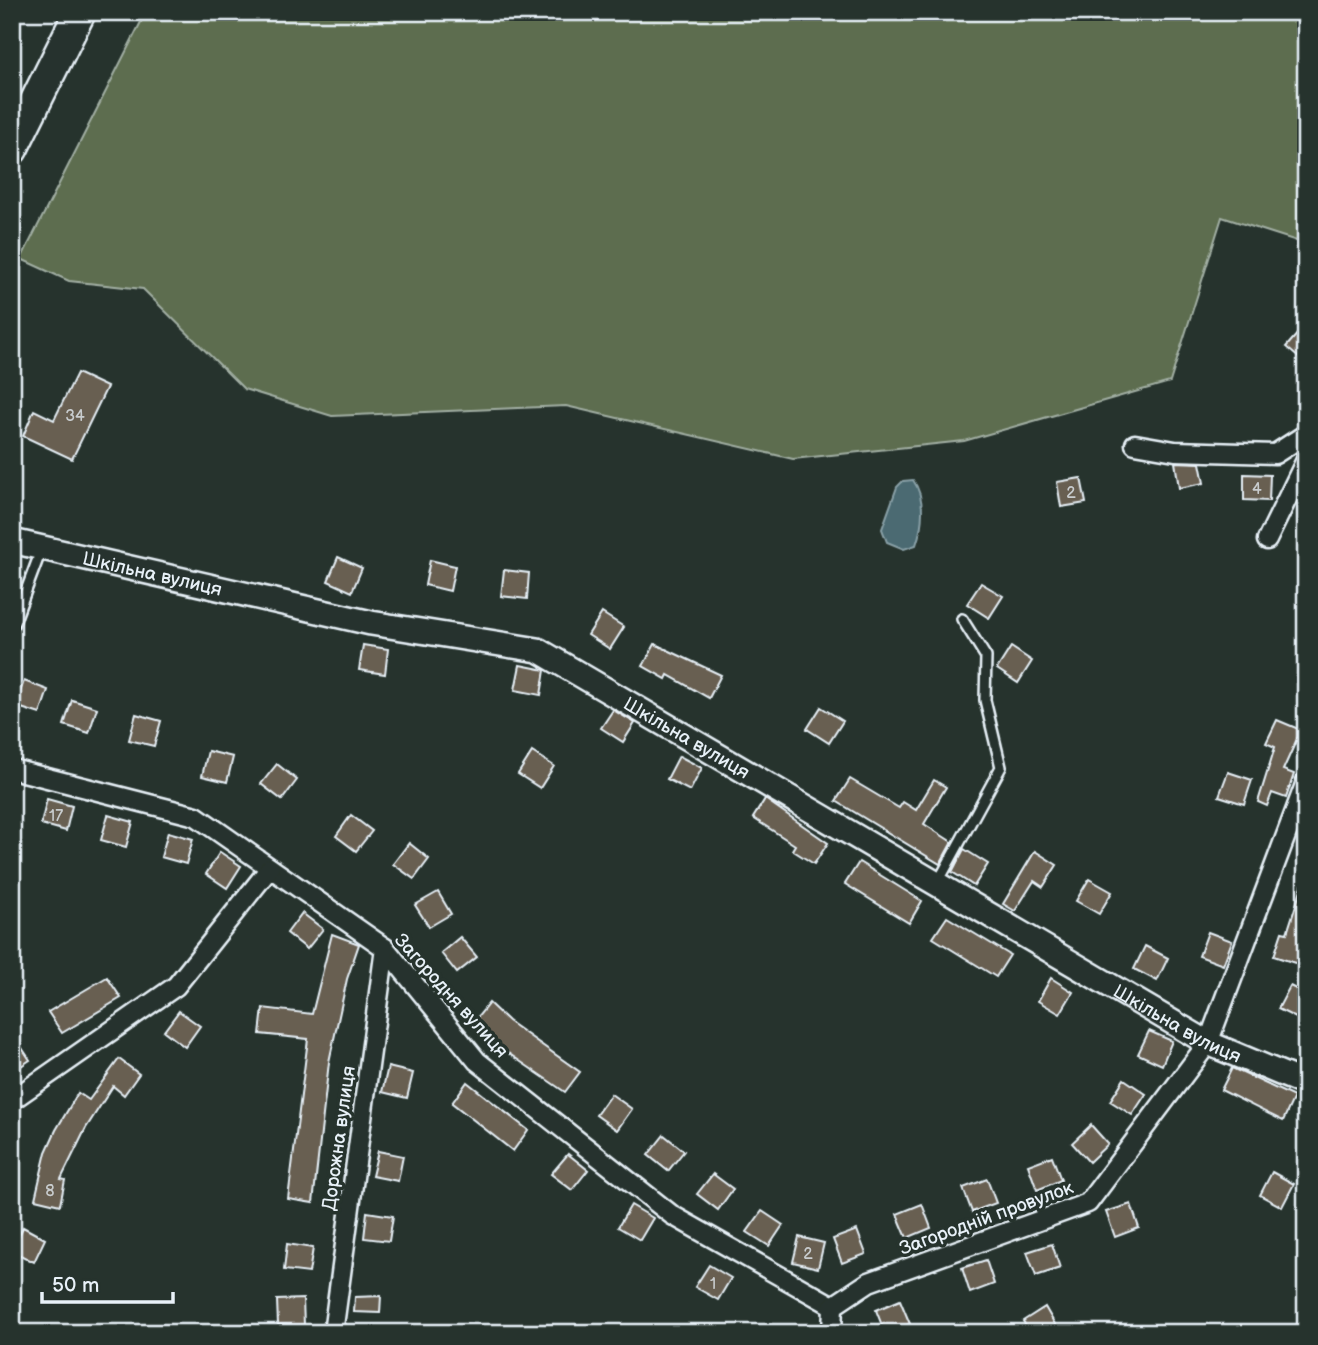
<svg xmlns="http://www.w3.org/2000/svg" width="1318" height="1345" viewBox="0 0 1318 1345" font-family="'Balsamiq Sans',sans-serif">
	<rect width="100%" height="100%" fill="#26332d"/>
	<filter id="ink" filterUnits="userSpaceOnUse"><feTurbulence type="fractalNoise" baseFrequency=".0143" numOctaves="2"/><feDisplacementMap in="SourceGraphic" scale="14" xChannelSelector="R" yChannelSelector="G"/><feConvolveMatrix kernelMatrix="1 2 1 2 8 2 1 2 1" color-interpolation-filters="sRGB"/></filter>
	<g filter="url(#ink)">
		<path fill="#5d6d4f" stroke="#a2afa4" stroke-width="2" d="M146,12H1306V244L1222,217L1170,382L964,441L793,459L566,406L332,416L244,389L143,289L69,281L21,259Z"/>
		<path fill="#4b6b72" stroke="#8aa1a8" stroke-width="2" d="M913,480C926,498 923,525 916,545L904,549L887,542L882,529L897,487L903,481Z"/>
		<g fill="#685f51" stroke="#e8f1f8" stroke-width="2">
			<path d="M1306,324V364L1286,347Z"/>
			<path d="M77,373L107,387L72,459L23,436L34,410L54,420Z"/>
			<path d="M1175,462L1200,463L1204,483L1179,488Z"/>
			<path d="M1244,474L1270,475L1269,501L1244,500Z"/>
			<path d="M1081,478L1086,503L1061,507L1057,482Z"/>
			<path d="M338,557L362,568L352,592L328,581Z"/>
			<path d="M430,560L455,566L450,591L425,585Z"/>
			<path d="M504,570L529,573L527,599L501,596Z"/>
			<path d="M981,583L1003,596L989,618L967,604Z"/>
			<path d="M602,613L624,627L610,649L588,635Z"/>
			<path d="M655,644L721,675L709,698L668,675L666,679L643,666Z"/>
			<path d="M363,645L388,649L385,674L359,670Z"/>
			<path d="M1011,647L1032,661L1018,683L997,669Z"/>
			<path d="M520,665L545,670L541,695L515,690Z"/>
			<path d="M24,681L48,690L40,714L15,706Z"/>
			<path d="M72,700L97,708L89,733L64,725Z"/>
			<path d="M821,707L843,721L829,743L807,729Z"/>
			<path d="M613,710L635,723L623,742L601,728Z"/>
			<path d="M136,714L161,721L154,746L129,740Z"/>
			<path d="M1277,720L1301,730L1283,770L1294,774L1286,798L1272,793L1267,806L1258,802L1275,747L1266,743Z"/>
			<path d="M208,751L233,757L227,782L202,776Z"/>
			<path d="M532,752L554,766L540,788L518,774Z"/>
			<path d="M679,756L702,768L690,791L667,779Z"/>
			<path d="M277,764L297,780L282,800L261,784Z"/>
			<path d="M1228,772L1252,780L1244,804L1219,796Z"/>
			<path d="M850,779L899,808L903,802L916,810L934,780L946,787L924,824L952,842L940,864L836,801Z"/>
			<path d="M47,799L72,806L66,831L41,824Z"/>
			<path d="M765,799L828,843L814,864L792,850L795,845L753,818Z"/>
			<path d="M108,815L133,822L126,847L101,840Z"/>
			<path d="M351,815L372,831L356,851L336,836Z"/>
			<path d="M168,832L193,839L186,864L161,857Z"/>
			<path d="M409,843L429,859L414,879L393,864Z"/>
			<path d="M964,849L988,864L974,886L952,872Z"/>
			<path d="M1035,851L1057,865L1043,887L1034,881L1015,911L1003,904Z"/>
			<path d="M220,852L241,866L227,888L206,874Z"/>
			<path d="M859,862L922,901L909,923L845,884Z"/>
			<path d="M1089,879L1112,892L1099,914L1076,901Z"/>
			<path d="M1303,883H1306V942L1298,964L1274,956L1282,932L1287,933Z"/>
			<path d="M438,892L451,914L429,927L415,905Z"/>
			<path d="M302,913L323,929L307,949L287,933Z"/>
			<path d="M947,917L1010,955L996,977L933,938Z"/>
			<path d="M1208,932L1232,941L1223,965L1199,956Z"/>
			<path d="M332,934L359,944L347,979L329,1062L313,1203L288,1199L308,1039L260,1034L263,1008L312,1014Z"/>
			<path d="M460,937L477,957L457,973L441,953Z"/>
			<path d="M1145,946L1168,958L1157,981L1134,969Z"/>
			<path d="M107,977L121,998L62,1033L48,1012Z"/>
			<path d="M1051,978L1073,992L1060,1014L1038,1001Z"/>
			<path d="M1290,986L1306,994V1012L1302,1021L1278,1009Z"/>
			<path d="M489,1003L508,1021L580,1072L565,1092L505,1051L473,1023Z"/>
			<path d="M179,1011L200,1026L185,1047L164,1031Z"/>
			<path d="M1149,1031L1172,1041L1162,1065L1138,1054Z"/>
			<path d="M12,1033L30,1060L12,1072Z"/>
			<path d="M119,1059L139,1074L124,1095L113,1086L86,1128L61,1179L65,1180L60,1205L35,1199L46,1152L56,1130L78,1093L89,1100Z"/>
			<path d="M388,1067L413,1073L407,1098L382,1092Z"/>
			<path d="M1232,1068L1294,1097L1283,1121L1221,1090Z"/>
			<path d="M1124,1079L1146,1094L1132,1115L1110,1101Z"/>
			<path d="M467,1082L528,1130L513,1151L452,1103Z"/>
			<path d="M611,1094L632,1109L617,1130L596,1115Z"/>
			<path d="M1091,1125L1108,1144L1089,1162L1072,1143Z"/>
			<path d="M664,1135L684,1151L668,1171L648,1155Z"/>
			<path d="M378,1151L403,1156L398,1181L372,1176Z"/>
			<path d="M568,1154L588,1170L572,1190L551,1174Z"/>
			<path d="M1052,1156L1061,1180L1037,1190L1028,1165Z"/>
			<path d="M1272,1172L1294,1184L1282,1207L1260,1195Z"/>
			<path d="M713,1174L733,1189L718,1210L697,1194Z"/>
			<path d="M987,1179L996,1203L972,1212L963,1188Z"/>
			<path d="M922,1204L931,1228L907,1238L897,1214Z"/>
			<path d="M1131,1204L1139,1228L1115,1237L1106,1212Z"/>
			<path d="M631,1205L653,1218L640,1240L618,1227Z"/>
			<path d="M762,1211L783,1225L769,1246L747,1232Z"/>
			<path d="M367,1212L393,1216L389,1241L364,1238Z"/>
			<path d="M23,1227L45,1239L34,1262L12,1251Z"/>
			<path d="M857,1230L866,1254L842,1263L833,1239Z"/>
			<path d="M799,1237L824,1243L818,1268L793,1262Z"/>
			<path d="M287,1244L313,1248L309,1273L284,1270Z"/>
			<path d="M1052,1244L1060,1268L1036,1276L1027,1252Z"/>
			<path d="M986,1260L994,1284L970,1293L962,1268Z"/>
			<path d="M709,1265L731,1278L718,1300L695,1287Z"/>
			<path d="M381,1296L380,1313L354,1312L355,1297Z"/>
			<path d="M303,1299L304,1325H278L277,1300Z"/>
			<path d="M900,1300L910,1324L885,1333L876,1310Z"/>
			<path d="M1045,1307L1060,1333H1030L1023,1321Z"/>
		</g>
		<g fill="none" stroke-linecap="round" stroke-linejoin="round">
			<g stroke="#e8f1f8" stroke-width="14">
				<g id="service">
					<path d="M12,628L42,548"/>
					<path d="M938,882L1001,767L985,700L986,657L962,619"/>
				</g>
			</g>
			<g stroke="#e8f1f8" stroke-width="23">
				<g id="minor">
					<path d="M1135,444L1175,451L1275,454L1306,434"/>
					<path d="M1267,540L1306,460"/>
					<path d="M12,769L196,816L385,948L477,1061L672,1215L833,1306"/>
					<path d="M12,1100L176,986L270,868"/>
					<path d="M333,1333L385,948"/>
					<path d="M832,1333L833,1306L869,1282L1088,1203L1208,1043L1306,782"/>
				</g>
			</g>
			<g stroke="#e8f1f8" stroke-width="28">
				<g id="tertiary">
					<path id="s1" d="M12,541L371,623L538,650L1208,1043L1306,1084"/>
				</g>
			</g>
			<g stroke="#e8f1f8" stroke-width="35">
				<path id="trunk" d="M12,149L80,12"/>
			</g>
			<use href="#service" stroke="#26332d" stroke-width="9"/>
			<use href="#minor" stroke="#26332d" stroke-width="18"/>
			<use href="#tertiary" stroke="#26332d" stroke-width="23"/>
			<use href="#trunk" stroke="#26332d" stroke-width="30"/>
		</g>
	</g>
	<g text-anchor="middle" stroke-width="7" stroke-linejoin="round" paint-order="stroke">
		<g font-size="16" fill="#c8ccce">
			<text x="75" y="421">34</text>
			<text x="1257" y="494">4</text>
			<text x="1071" y="498">2</text>
			<text x="56" y="821">17</text>
			<text x="50" y="1196">8</text>
			<text x="808" y="1259">2</text>
			<text x="713" y="1289">1</text>
		</g>
		<g font-size="19" fill="#e8f1f8" stroke="#26332d">
			<text dy="7" stroke="none"><textPath href="#s1" startOffset="144">Шкільна вулиця</textPath></text>
			<text dy="7" stroke="none"><textPath href="#s1" startOffset="710">Шкільна вулиця</textPath></text>
			<text transform="translate(452 995) rotate(48)" y="7">Загородня вулиця</text>
			<text dy="7" stroke="none"><textPath href="#s1" startOffset="1278">Шкільна вулиця</textPath></text>
			<text transform="translate(338 1138) rotate(-82)" y="7">Дорожна вулиця</text>
			<text transform="translate(986 1217) rotate(-20)" y="7">Загородній провулок</text>
		</g>
	</g>
	<rect width="1318" height="1345" fill="none" stroke="#26332d" stroke-width="42"/>
	<rect x="21" y="21" width="1276" height="1303" fill="none" stroke="#e8f1f8" stroke-width="2.5" filter="url(#ink)"/>
	<path d="M42 1292v10h131v-10" fill="none" stroke="#e8f1f8" stroke-width="3.5"/>
	<text x="52" y="1292" font-size="21" fill="#e8f1f8" stroke="#26332d" stroke-width="5" paint-order="stroke">50 m</text>
</svg>
